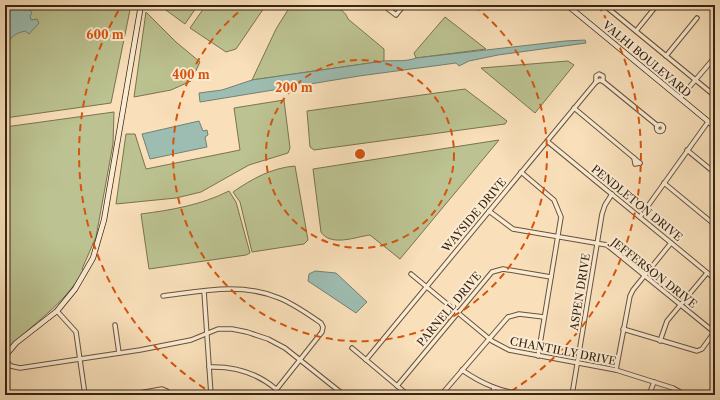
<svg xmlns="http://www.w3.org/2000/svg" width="720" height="400" viewBox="0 0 720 400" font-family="'Libre Caslon Text',serif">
	<rect width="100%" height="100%" fill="#f9e0ba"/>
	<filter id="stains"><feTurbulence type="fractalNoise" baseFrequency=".005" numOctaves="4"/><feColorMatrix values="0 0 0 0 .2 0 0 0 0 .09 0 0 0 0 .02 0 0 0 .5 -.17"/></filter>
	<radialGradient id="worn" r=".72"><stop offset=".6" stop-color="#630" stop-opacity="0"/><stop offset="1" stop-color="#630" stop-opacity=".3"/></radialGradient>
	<g fill="#bcc291" stroke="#797352">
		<path d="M5,5H131L111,103L5,118Z"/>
		<path d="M159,5H198L185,24Z"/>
		<path d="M206,5H266L236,49L226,52L190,28Z"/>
		<path d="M291,5C309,5 342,0 348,19L384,49V61L252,80L276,29Z"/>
		<path d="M146,12L176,42L200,62L191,81L171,90L134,97Z"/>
		<path d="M445,17L486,49L416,58L414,53Z"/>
		<path d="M568,61L574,65L535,113L481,68Z"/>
		<path d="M465,89L507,121L505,124L314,150L310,147L307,111Z"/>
		<path d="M284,100L290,148L288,153L249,165L201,192L176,198L116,204L126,134H135L146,169L240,150L234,108Z"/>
		<path d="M114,112L113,144L96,237L82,269L84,270C62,308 33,322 5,352V127Z"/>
		<path d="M499,140L400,259L370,235C355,237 331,247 321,232L313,169Z"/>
		<path d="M295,166L308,240L304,244L252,252L240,202L233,192C252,179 271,168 295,166Z"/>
		<path d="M229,191L236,202L250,253L246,255L149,269L141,214C172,210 201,205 229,191Z"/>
	</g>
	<g fill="#9ebdb2" stroke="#748073">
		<path d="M5,5H24V10L29,9L32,13L30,16L31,20L37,19L39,23L29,34L25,31C17,33 13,35 9,41L5,42Z"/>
		<path d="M585,40L586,43L498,55L469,61L459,66L456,63L359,76L200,102L199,93L222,90L252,80L384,61C395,60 406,62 416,58L565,41Z"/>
		<path d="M199,121L203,131L207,130L208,135L205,137L207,147L150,159L142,134Z"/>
		<path d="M315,271L336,273L367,302L356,313L308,281L309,274Z"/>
	</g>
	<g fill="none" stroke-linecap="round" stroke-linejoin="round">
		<g stroke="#67533e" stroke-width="5.5">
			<g id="street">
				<path d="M383,5L396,15L404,5"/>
				<path d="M604,5L715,96"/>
				<path d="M636,31L657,5"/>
				<path d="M666,56L697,18"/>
				<path d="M596,82L600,80L604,82L658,126"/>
				<path d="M596,82V76L599,74L603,76V81"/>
				<path d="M680,98L715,57"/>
				<path d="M574,108L640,163"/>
				<circle cx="660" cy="128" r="3.5"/>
				<path d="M547,141L715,279"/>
				<path d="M687,150L715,173"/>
				<path d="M634,158L635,164L640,163"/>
				<path d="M521,172L554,200L561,217L538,356"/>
				<path d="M664,183L715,225"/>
				<path d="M489,211L513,229L607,245L714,332"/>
				<path d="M640,217L708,122"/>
				<path d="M411,274L492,341L509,350L616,370L673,388L685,395"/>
				<path d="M204,291L211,395"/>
				<path d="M163,296C202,291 241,282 279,298C294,304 308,314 321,323L323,327L322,332L272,395"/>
				<path d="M57,311L76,332L85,395"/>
				<path d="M115,325L119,353"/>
				<path d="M623,329L697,351L702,349L715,331"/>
				<path d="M660,341L667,321L707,273"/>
				<path d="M352,348L408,395"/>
				<path d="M5,360L11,366L20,368L140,350L191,340L218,329H232L247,332L268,339L285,348L344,395"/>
				<path d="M366,360L596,82"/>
				<path d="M209,367C234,366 257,373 276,389"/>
				<path d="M462,370C482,384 500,391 524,395"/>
				<path d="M616,370L630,296L633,290L671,243"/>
				<path d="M397,386L492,272L503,269L551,277"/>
				<path d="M128,395L162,389L167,391L168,395"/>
				<path d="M441,395L508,317L519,314L544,317"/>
				<path d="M492,395L494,388"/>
				<path d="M572,395L602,214L605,205L612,194"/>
				<path d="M649,395L654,382"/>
			</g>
		</g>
		<g stroke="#362414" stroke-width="6">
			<g id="secondary">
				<path d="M567,5L715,127"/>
				<path d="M5,356L16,343L57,311L75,289L93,258L104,220L141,5"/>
				<path d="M711,395L715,391"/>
			</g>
		</g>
		<use href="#street" stroke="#fbebd2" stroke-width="3.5"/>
		<use href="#secondary" stroke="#fbebd2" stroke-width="4.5"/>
	</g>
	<g fill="none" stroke="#d6540d" stroke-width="2" stroke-dasharray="7 5">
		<circle cx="360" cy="154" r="94"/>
		<path d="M474 6A187 187 0 1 1 246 6"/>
		<path d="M215 395A281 281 0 0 1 122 5M598 5A281 281 0 0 1 505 395"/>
	</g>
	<g text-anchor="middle" stroke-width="4" stroke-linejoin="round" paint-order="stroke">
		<g font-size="11" fill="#362414" stroke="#fbebd2">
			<text transform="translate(647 59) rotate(40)" y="4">VALHI BOULEVARD</text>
			<text transform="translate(637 203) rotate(39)" y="4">PENDLETON DRIVE</text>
			<text transform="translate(474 215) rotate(-50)" y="4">WAYSIDE DRIVE</text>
			<text transform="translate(654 273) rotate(38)" y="4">JEFFERSON DRIVE</text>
			<text transform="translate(580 292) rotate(-81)" y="4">ASPEN DRIVE</text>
			<text transform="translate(449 309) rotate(-50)" y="4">PARNELL DRIVE</text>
			<text transform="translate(563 351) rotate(11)" y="4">CHANTILLY DRIVE</text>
		</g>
	</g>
	<circle cx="360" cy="154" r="6" fill="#d6540d" stroke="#fbebd2" stroke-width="2"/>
	<g font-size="12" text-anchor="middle" font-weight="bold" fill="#d6540d" stroke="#fbebd2" stroke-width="4" stroke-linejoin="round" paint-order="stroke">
		<text x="105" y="39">600 m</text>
		<text x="191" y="79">400 m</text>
		<text x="294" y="92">200 m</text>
	</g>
	<rect width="720" height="400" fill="none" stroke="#f9e0ba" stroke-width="20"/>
	<rect x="6" y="6" width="708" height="388" fill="none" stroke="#362414" stroke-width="2"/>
	<rect x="10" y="10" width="700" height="380" fill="none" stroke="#362414"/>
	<rect width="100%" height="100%" filter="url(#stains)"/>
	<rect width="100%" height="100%" fill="url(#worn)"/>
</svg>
